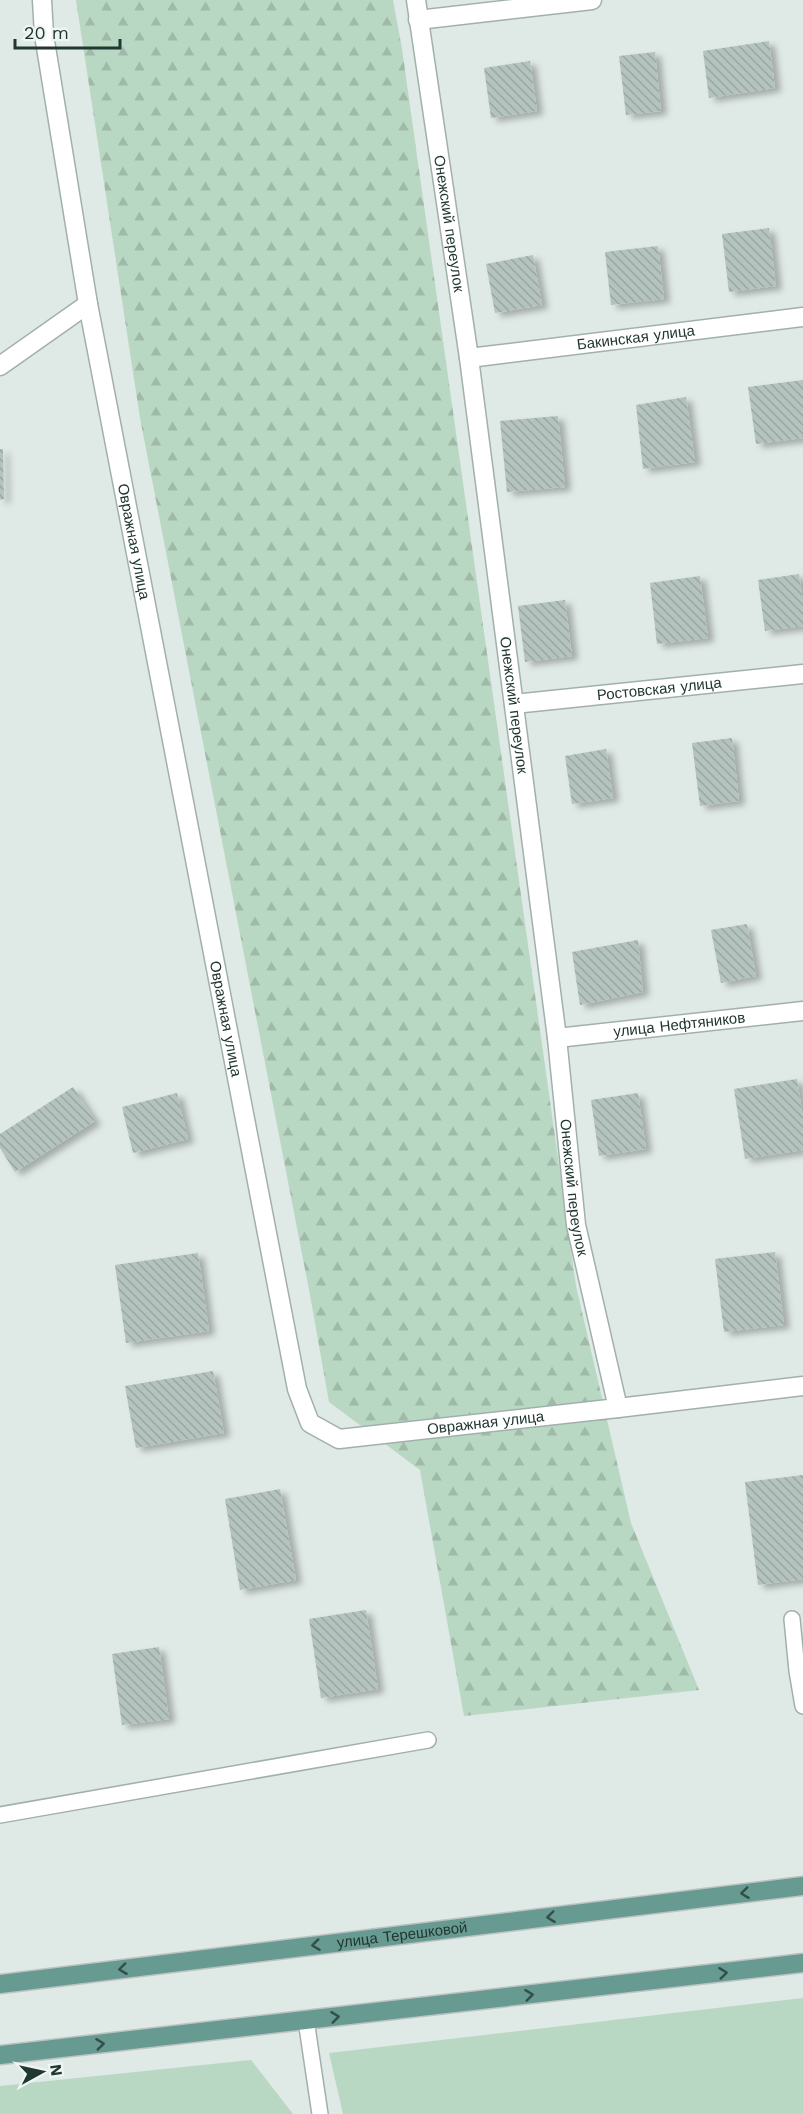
<svg xmlns="http://www.w3.org/2000/svg" width="803" height="2114" viewBox="0 0 803 2114" font-family="'Work Sans',sans-serif">
	<defs>
		<pattern id="forest-firs" width="22" height="20" patternUnits="userSpaceOnUse" patternTransform="scale(1.5)"><rect width="22" height="20" fill="#b9d8c3"/><path d="M5 1l3.5 6h-7zM16 11l3.5 6h-7z" fill="#9fbaa8"/></pattern>
		<pattern id="building-back-hatch" width="6" height="6" patternUnits="userSpaceOnUse" patternTransform="scale(1.5)"><rect width="6" height="6" fill="#b4c3be"/><path d="M-1 5l2 2M0 0l6 6M5-1l2 2" fill="none" stroke="#9aa8a4"/></pattern>
		<filter id="shadow"><feDropShadow dx="6" dy="4" stdDeviation="3" flood-color="#0004"/></filter>
	</defs>
	<rect width="100%" height="100%" fill="#dfe9e5"/>
	<g fill="#b9d8c3">
		<path d="M803,1998V2114H343L329,2053Z"/>
		<path d="M251,2060L293,2114H0V2086Z"/>
	</g>
	<path fill="url(#forest-firs)" d="M76,0H393L402,49L576,1286L631,1523L699,1690L464,1716L420,1470L329,1402L310,1295L140,418Z"/>
	<g fill="url(#building-back-hatch)" filter="url(#shadow)">
		<path d="M769,41L775,88L709,98L703,51Z"/>
		<path d="M655,52L661,111L626,115L619,56Z"/>
		<path d="M530,61L537,111L491,118L484,68Z"/>
		<path d="M769,228L776,286L729,292L722,234Z"/>
		<path d="M658,246L664,299L611,305L605,252Z"/>
		<path d="M533,255L542,305L495,313L486,264Z"/>
		<path d="M803,380V438L756,444L748,387Z"/>
		<path d="M686,397L695,462L643,469L636,405Z"/>
		<path d="M558,416L565,487L507,492L500,421Z"/>
		<path d="M0,449H3L4,499L0,500Z"/>
		<path d="M799,574L803,603V626L765,631L758,580Z"/>
		<path d="M700,576L708,638L657,644L650,583Z"/>
		<path d="M565,600L572,656L525,662L518,606Z"/>
		<path d="M732,738L739,801L700,806L692,743Z"/>
		<path d="M606,749L613,798L572,804L565,756Z"/>
		<path d="M747,924L756,976L721,983L711,930Z"/>
		<path d="M638,940L643,992L580,1005L572,952Z"/>
		<path d="M797,1079L803,1118V1150L745,1159L734,1089Z"/>
		<path d="M73,1087L95,1121L15,1172L0,1148V1134Z"/>
		<path d="M177,1093L188,1139L133,1153L122,1107Z"/>
		<path d="M638,1093L646,1149L599,1156L591,1100Z"/>
		<path d="M775,1252L784,1325L724,1332L715,1259Z"/>
		<path d="M198,1253L209,1331L126,1343L115,1265Z"/>
		<path d="M213,1371L224,1433L136,1448L125,1386Z"/>
		<path d="M803,1475V1579L758,1585L745,1482Z"/>
		<path d="M280,1489L296,1580L240,1590L225,1499Z"/>
		<path d="M366,1610L378,1689L321,1698L309,1619Z"/>
		<path d="M159,1647L169,1719L122,1725L112,1654Z"/>
	</g>
	<g fill="none" stroke-linecap="round" stroke-linejoin="round">
		<g stroke="#a2b0ac" stroke-width="18">
			<g id="lane">
				<path d="M792,1619L797,1671L803,1706"/>
				<path d="M0,1815L428,1740"/>
				<path d="M306,2020L320,2114"/>
			</g>
		</g>
		<g stroke="#a2b0ac" stroke-width="21">
			<g id="street">
				<path id="s1" d="M416,0L469,358L557,1038L576,1225L618,1408"/>
				<path d="M418,20L592,0"/>
				<path id="s2" d="M88,304L297,1389L310,1423L339,1439L618,1408L803,1386"/>
				<path id="s3" d="M469,358L803,317"/>
				<path d="M0,366L88,304L44,35L42,0"/>
				<path id="s4" d="M514,704L803,674"/>
				<path id="s5" d="M557,1038L803,1011"/>
			</g>
		</g>
		<g stroke="#bcc3c2" stroke-width="21">
			<g id="primary">
				<path id="s6" d="M0,1984L803,1886"/>
				<path d="M0,2055L803,1963"/>
			</g>
		</g>
		<use href="#lane" stroke="#fff" stroke-width="15"/>
		<use href="#street" stroke="#fff" stroke-width="18"/>
		<use href="#primary" stroke="#679a90" stroke-width="18"/>
	</g>
	<defs><path id="oneway-chevron" d="M-2-3.5L2.5 0L-2 3.5" fill="none" stroke-width="1.6" stroke-linecap="round" stroke-linejoin="round" transform="scale(1.5)"/></defs>
	<g stroke="#32504a">
		<use href="#oneway-chevron" transform="translate(745 1893) rotate(173)"/>
		<use href="#oneway-chevron" transform="translate(551 1917) rotate(173)"/>
		<use href="#oneway-chevron" transform="translate(316 1945) rotate(173)"/>
		<use href="#oneway-chevron" transform="translate(123 1969) rotate(173)"/>
		<use href="#oneway-chevron" transform="translate(723 1973) rotate(-7)"/>
		<use href="#oneway-chevron" transform="translate(529 1995) rotate(-7)"/>
		<use href="#oneway-chevron" transform="translate(335 2017) rotate(-7)"/>
		<use href="#oneway-chevron" transform="translate(100 2044) rotate(-7)"/>
	</g>
	<g text-anchor="middle" stroke-width="4.5" stroke-linejoin="round" paint-order="stroke">
		<g font-size="15" fill="#213732" stroke="#eff6f2">
			<text dy="5" stroke="none"><textPath href="#s1" startOffset="226">Онежский переулок</textPath></text>
			<text dy="5" stroke="none"><textPath href="#s3" startOffset="168">Бакинская улица</textPath></text>
			<text dy="5" stroke="none"><textPath href="#s2" startOffset="242">Овражная улица</textPath></text>
			<text dy="5" stroke="none"><textPath href="#s4" startOffset="146">Ростовская улица</textPath></text>
			<text dy="5" stroke="none"><textPath href="#s1" startOffset="712">Онежский переулок</textPath></text>
			<text dy="5" stroke="none"><textPath href="#s2" startOffset="728">Овражная улица</textPath></text>
			<text dy="5" stroke="none"><textPath href="#s5" startOffset="123">улица Нефтяников</textPath></text>
			<text dy="5" stroke="none"><textPath href="#s1" startOffset="1198">Онежский переулок</textPath></text>
			<text dy="5" stroke="none"><textPath href="#s2" startOffset="1322">Овражная улица</textPath></text>
			<text dy="5" stroke="none"><textPath href="#s6" startOffset="405">улица Терешковой</textPath></text>
		</g>
	</g>
	<g transform="translate(42 2072) rotate(82)" stroke="#eff6f2" stroke-width="4.5" paint-order="stroke">
	<path d="M0-4.5L10 22L0 15L-10 22Z" fill="#213732"/>
	<text y="-9" font-size="16" font-weight="bold" text-anchor="middle" fill="#213732">N</text>
	</g>
	<path d="M15 39v9h105v-9" fill="none" stroke="#213732" stroke-width="3"/>
	<text x="24" y="39" font-size="18" fill="#213732" stroke="#eff6f2" stroke-width="4.5" paint-order="stroke">20 m</text>
</svg>
